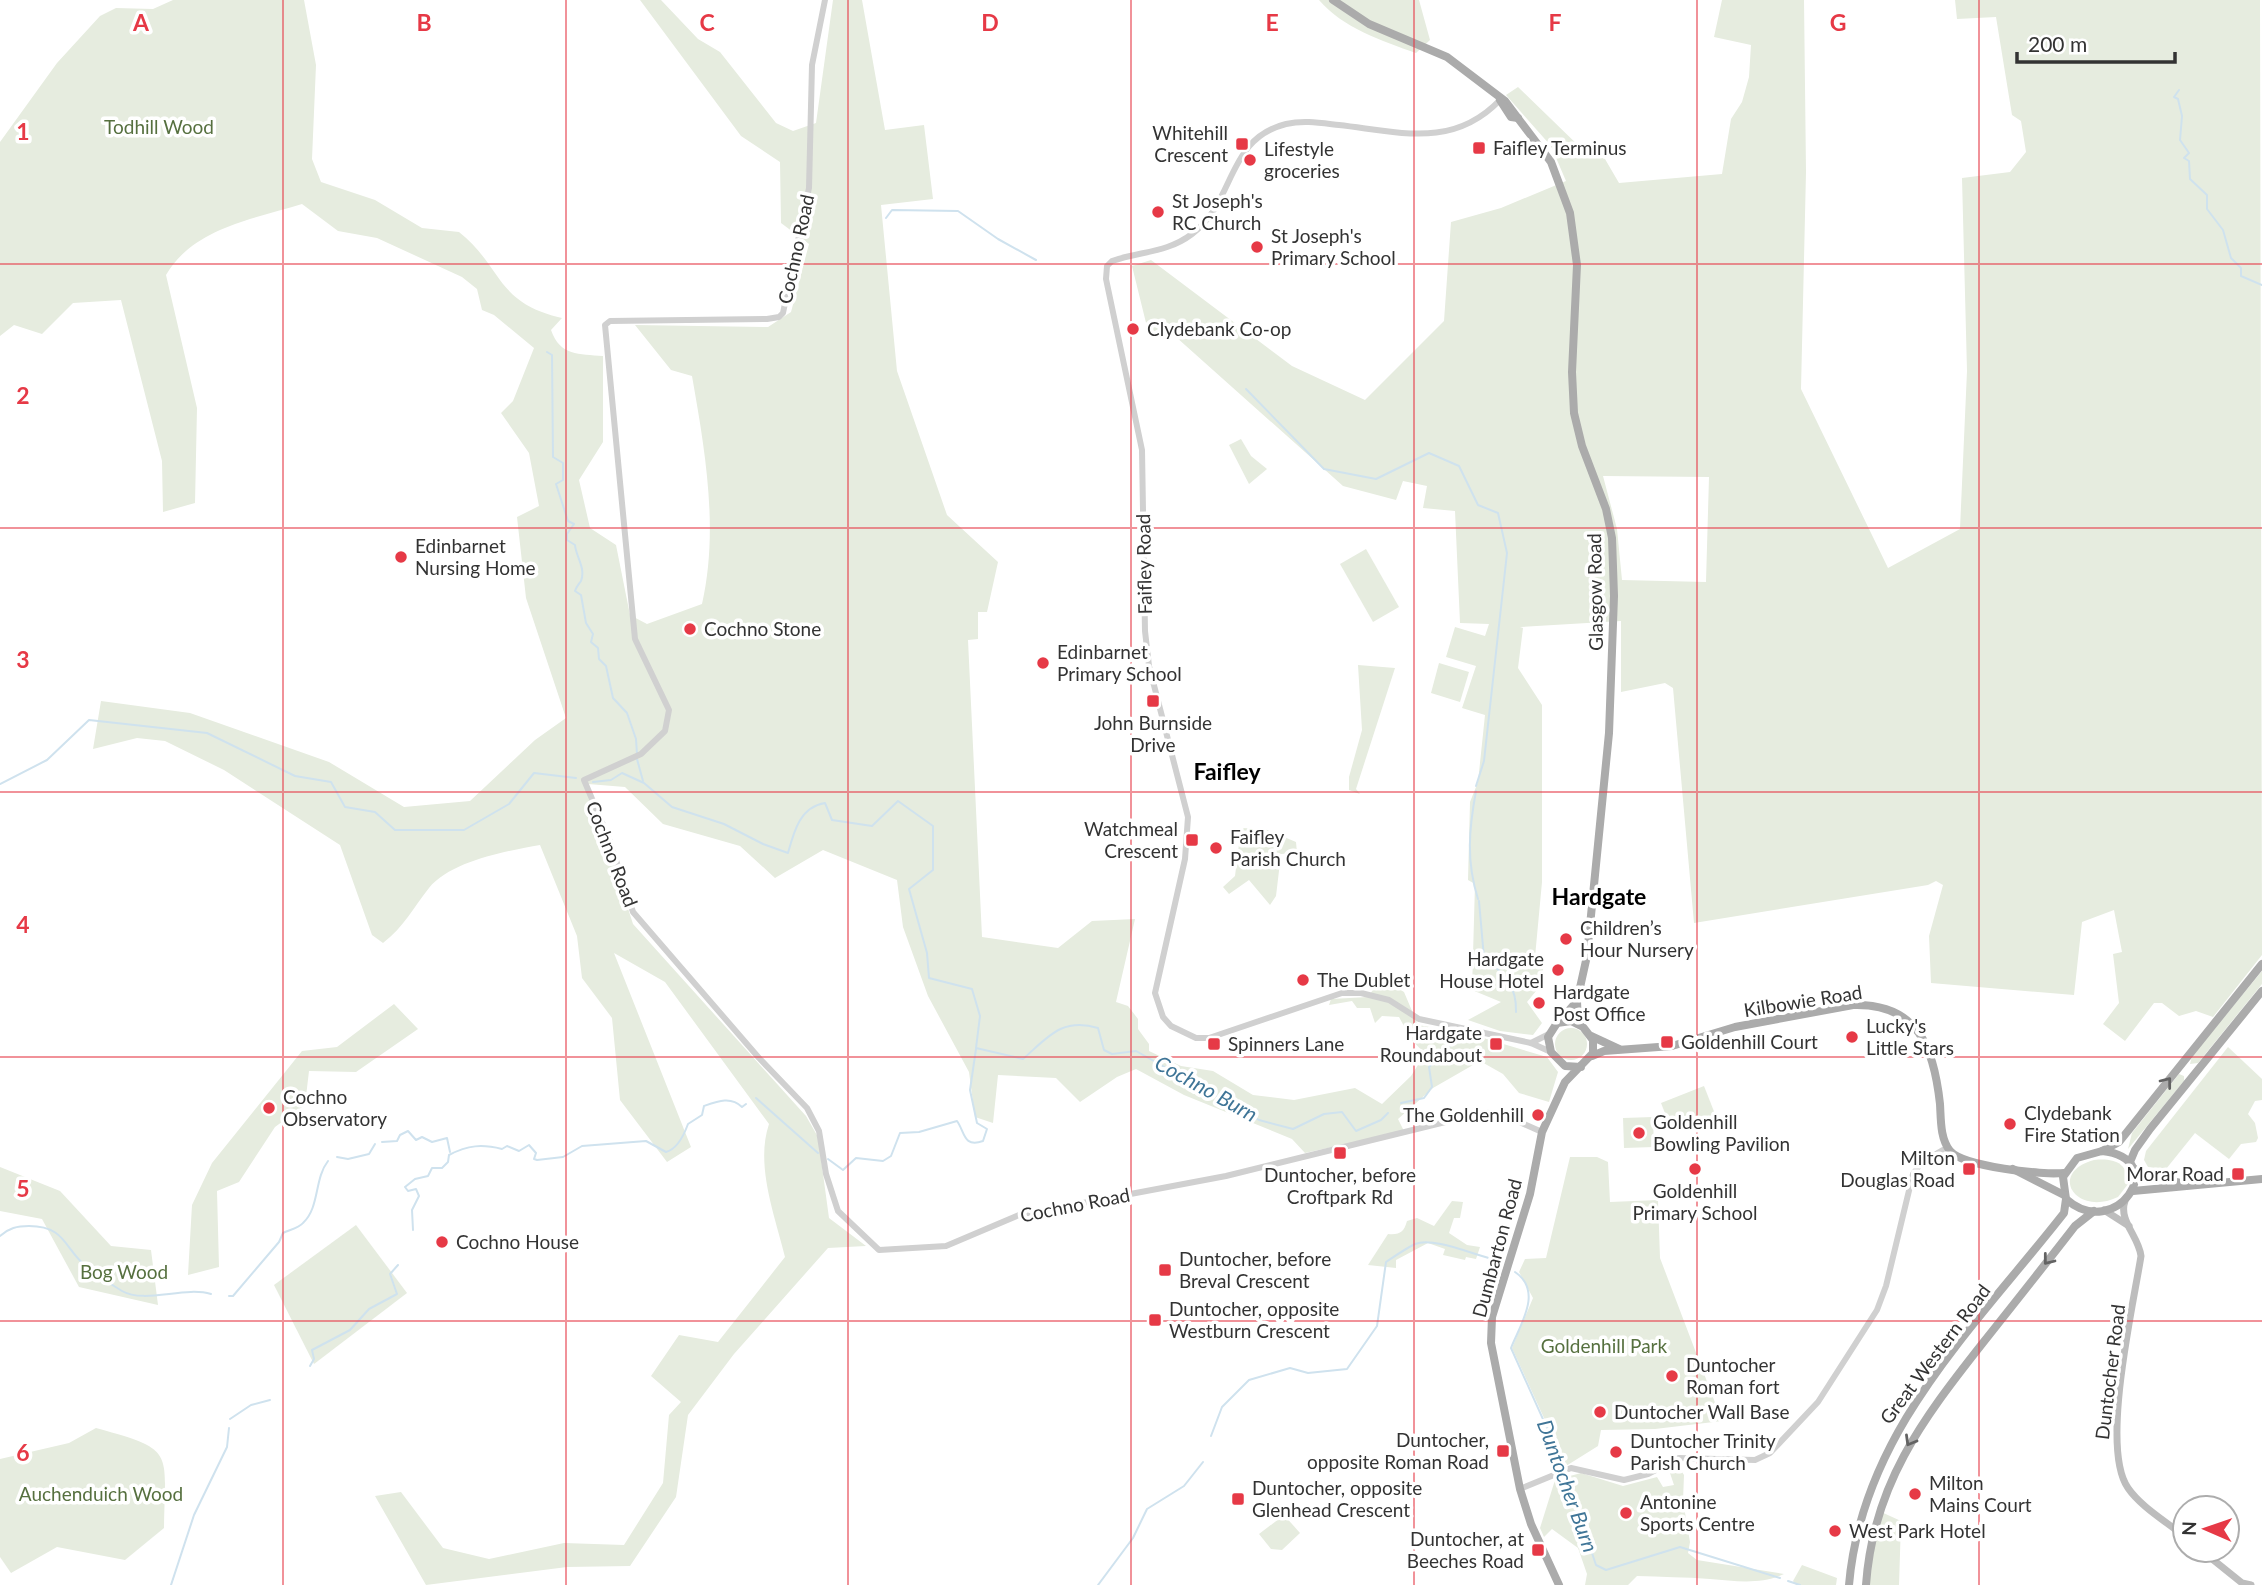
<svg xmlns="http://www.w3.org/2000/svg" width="2262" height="1585" viewBox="0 0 2262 1585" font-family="Lato,sans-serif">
	<rect width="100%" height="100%" fill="#fff"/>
	<g fill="#e6ecdf" fill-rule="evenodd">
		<path d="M173,0H304L316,65L312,159L321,182L375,200L422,228L459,232C503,267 495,303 562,318L551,330C560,356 579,354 603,356V442L579,480L590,528L616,545L630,615L647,624L702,604C719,529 705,450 692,376L671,370L635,325L768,327L791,312L809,244L781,223L780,162L741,136L640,0H661L698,39L720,52L776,123L793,131L816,123L833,0H862L885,130L924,125L933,199L881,205L897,371L947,515L998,562L987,612H978V639L968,640L982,937L1058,948L1092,921L1135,919L1116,1002L1128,1006L1138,1019V1029L1149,1044V1051L1181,1066L1213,1071L1253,1095L1294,1100L1355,1088L1382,1104L1411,1076L1425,1054L1411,1039L1399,1017L1382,1016L1375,1023L1370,1008H1357L1352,1001L1329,1005L1331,999L1368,997L1381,978L1404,992L1418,1025L1470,1034L1547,1057L1558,1072L1549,1102L1519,1093L1503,1074L1480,1061L1433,1088L1398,1119L1404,1131L1305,1153L1292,1139L1184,1095L1136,1069L1117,1077L1080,1102L1056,1078L998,1075L993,1123L975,1117L969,1072L928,996L903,927L897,880L823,850L775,878L740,846L663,824L625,787L588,784L633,924L806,1116L818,1137L829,1218L866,1246L828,1248L734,1354L688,1415L676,1497L630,1566L567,1567L426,1585L375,1496L401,1492L443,1548L489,1559L564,1543L624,1545L663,1483L669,1415L681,1402L651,1376L679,1335L718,1342L785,1257C775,1216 755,1165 769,1124L665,982L614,953L691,1147L667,1162L620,1100L612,1018L582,978L577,936L540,845C507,851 451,861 429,888C413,908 404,927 383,943L372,935L340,845L224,770L165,741L137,738L93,749L101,701L190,713L329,762L404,807L470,801L535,740L566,718L526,598L517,517L539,506L529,453L501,413L513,401L534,348L494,315L482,310L477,289L462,277L377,238L338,231L302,204C254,219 193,228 166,275L197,408L195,503L163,512L162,461L121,300L73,303L42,334L14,325L0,336V142L57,63L100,16L116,8L153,9Z"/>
		<path d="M1319,0H1419L1430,40L1416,53C1382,41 1343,28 1319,0Z"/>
		<path d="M1722,0H1804L1806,172L1801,389L1888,568L1960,529L1967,371L1962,178L2010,172L2026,152L2021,121L2012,115L1996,17L1957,19L1955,0H2260L2262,955L2213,1017L2196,1011L2179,1016L2162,1003H2154L2125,1041L2103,1024L2119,1003L2113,954L2122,952L2114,910L2082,922L2074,995L1931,983L1929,936L1943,885L1936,881L1928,885L1694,923L1673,688L1665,683L1621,692V621L1520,627L1523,628L1518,668L1542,705V882L1535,957L1544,961L1541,985L1527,1002L1542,1023L1533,1035L1500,1031L1468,1020L1501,1002L1472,990L1475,884L1468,880L1470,802L1478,782L1485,715L1462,708L1476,666L1446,657L1455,627L1485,636L1489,624L1460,623L1455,511L1423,508L1427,486L1403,481L1396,500L1343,486L1176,337L1149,335L1132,266L1151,260L1292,366L1365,400L1444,321L1451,222L1501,208L1566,181L1551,146L1506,95L1518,87L1584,151L1605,159L1619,183L1722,174L1731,119L1742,102L1749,77L1751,45L1714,37ZM1603,476L1709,477L1706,582L1622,580L1617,529Z"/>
		<path d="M1241,439L1251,456L1267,469L1249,484L1229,445Z"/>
		<path d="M1366,549L1399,607L1373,622L1340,564Z"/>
		<path d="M1439,663L1469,672L1460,702L1431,693Z"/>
		<path d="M1358,665L1395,668L1356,789L1360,794L1349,790V777L1362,730Z"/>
		<path d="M1241,828L1265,829L1296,842L1297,853L1281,854L1276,896L1270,905L1249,880L1229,894L1223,887L1235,876Z"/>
		<path d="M2262,971V984L2198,1063L2190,1064L2192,1056Z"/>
		<path d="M394,1004L418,1029L356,1072L309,1071L305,1105L275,1127L239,1182L217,1191L219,1267L188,1275L192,1205L212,1163L302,1051L337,1047Z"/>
		<circle cx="1571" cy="1044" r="16"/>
		<path d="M2228,1047L2262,1079V1100L2255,1101L2248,1114L2255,1123L2258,1138L2256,1142L2241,1144L2229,1159L2195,1133L2166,1169L2148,1167L2144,1160L2146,1151Z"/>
		<path d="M2179,1074L2184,1076V1081L2128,1149L2132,1133Z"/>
		<path d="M1704,1086L1715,1114L1672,1131L1661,1103Z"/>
		<path d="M1653,1117L1654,1147L1624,1148L1623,1118Z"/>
		<path d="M1570,1157H1597L1608,1162L1610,1202L1658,1200L1660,1258L1722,1421L1655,1429L1601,1430L1598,1446L1566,1466L1512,1348L1533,1298L1519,1272L1525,1259L1546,1258Z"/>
		<path d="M2094,1160C2113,1158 2128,1162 2128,1184L2118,1197C2076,1217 2047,1173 2094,1160Z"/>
		<path d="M0,1167L60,1191L111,1246L151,1250L158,1305L79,1287L42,1219L0,1211Z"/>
		<path d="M1452,1201L1463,1202L1460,1218H1454L1449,1233L1467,1245L1480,1247L1476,1259L1466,1257L1465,1260L1443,1255L1445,1249L1428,1243L1396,1260V1268L1368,1265L1388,1234C1400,1235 1404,1232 1407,1221L1417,1218L1434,1226Z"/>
		<path d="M356,1225L407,1293L314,1364L274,1285Z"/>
		<path d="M96,1428C176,1450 165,1450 164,1528L125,1560L57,1547L11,1573L0,1557V1459L69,1443Z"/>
		<path d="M1676,1463L1684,1475L1683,1501L1690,1542L1688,1553L1697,1560L1784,1574C1761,1585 1735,1581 1710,1579C1685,1577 1661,1577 1637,1576L1628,1585H1585L1587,1574L1578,1548L1552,1529L1544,1537L1540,1528L1555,1480L1581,1473L1623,1486L1657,1477L1663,1487L1674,1485L1668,1467Z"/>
		<path d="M1879,1511L1901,1521L1899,1585H1866Z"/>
		<path d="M1284,1515L1300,1533L1282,1550L1271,1549L1259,1534Z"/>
		<path d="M1802,1565L1837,1578L1836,1585H1796L1793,1581Z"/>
	</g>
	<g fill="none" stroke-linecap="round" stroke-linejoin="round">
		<g stroke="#cfe2ee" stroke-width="2">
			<path d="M2179,90L2174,97L2178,99L2182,116L2180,140L2189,153L2184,158L2189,161L2190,179L2207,195V209L2223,230L2231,258L2241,268V276L2262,285"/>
			<path d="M886,218L892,210L958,211L998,239L1036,260"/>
			<path d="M547,352L552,355L553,457L563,463V480L556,484L568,521L574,524L567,534V540L575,545C576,557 586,568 581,581C579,584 576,587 575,591L581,595L586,623L593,634L591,642L598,648L599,659L606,666L613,698L627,713L636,739L637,754"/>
			<path d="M1246,389L1324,469L1376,479L1429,453L1459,466L1478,505L1498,513L1507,553L1484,761L1476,786"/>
			<path d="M637,759L643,781"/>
			<path d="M593,782L611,780L622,773L644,783L672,807L724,824L763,844L788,853C794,831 800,807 825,803L832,820L872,826L898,801L933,826V870L909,889L927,953L929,978L972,989L980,1016L976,1048L1023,1059C1048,1037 1062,1017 1098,1028L1104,1050L1112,1054L1136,1051L1259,1120L1293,1129L1324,1114L1342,1112L1356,1131L1381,1120L1388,1113"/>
			<path d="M0,784L47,760L89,720L207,733L295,776L331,782L345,807L375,812L395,830H464L509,804L534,773L576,778"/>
			<path d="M1476,791C1469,829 1466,861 1478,899"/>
			<path d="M1479,901L1484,958C1504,973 1517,986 1516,1012"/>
			<path d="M756,1098L818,1153"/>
			<path d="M1401,1103L1424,1098L1432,1087L1429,1067L1455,1040"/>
			<path d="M382,1142L397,1141L400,1135L408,1131L416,1140L422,1137L432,1142L447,1138L450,1152"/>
			<path d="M337,1157L348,1159L369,1154L375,1144"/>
			<path d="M828,1159L843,1170L856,1158L883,1161L891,1156L900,1133L919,1132L957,1121C965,1132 963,1148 983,1141L987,1129L977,1123L970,1090L976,1049"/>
			<path d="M413,1230L412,1210L419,1196L416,1189L408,1191L405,1187L415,1179L428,1176L432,1168H442L448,1162L449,1155C468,1145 482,1144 502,1149L507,1146L519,1151L529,1145L536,1153L534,1159L537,1160L563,1157L582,1146L646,1141L666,1152C677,1149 684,1135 688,1124L702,1115L704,1106C718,1101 731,1096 742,1107L746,1104"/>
			<path d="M0,1236C9,1228 17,1226 29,1226C66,1226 64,1249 87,1267C97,1275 110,1284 122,1291C145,1304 184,1286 211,1294"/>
			<path d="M1515,1272C1543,1291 1521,1323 1511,1348L1560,1457L1596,1565L1606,1570L1680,1547L1780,1578"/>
			<path d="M229,1296H233L279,1242L283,1233C289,1230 299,1228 303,1223C320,1207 314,1179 328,1161"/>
			<path d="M310,1366L314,1359L312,1350L350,1330L369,1309L397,1294L390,1274L398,1265"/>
			<path d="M230,1419L251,1405L270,1400"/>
			<path d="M1211,1436L1222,1407L1249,1380L1290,1368L1308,1373L1347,1369L1377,1326L1386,1262C1395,1256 1405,1249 1415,1244C1434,1236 1478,1257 1501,1261"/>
			<path d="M1788,1581L1800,1585"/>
			<path d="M171,1585L194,1515L227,1447L229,1428"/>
			<path d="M1098,1585L1133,1538L1147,1509L1184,1486L1203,1462"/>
		</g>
		<g stroke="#d0d0d0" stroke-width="6">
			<path d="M825,0L812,65L809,188L783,313L779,317L767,319L610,321L605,325L635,639L669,710L665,731L641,754L584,780L609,839L633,912L759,1058L807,1108L819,1131L826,1174L838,1211L879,1250L946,1246L1019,1215L1226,1176L1486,1112L1504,1115L1542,1132"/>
			<path d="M1500,100C1453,149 1400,132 1339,125C1321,123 1304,120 1286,124C1226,139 1236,201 1192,234C1167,253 1141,251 1112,261L1107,266L1106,279L1142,450L1145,631L1149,666L1188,817L1185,859L1155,993L1163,1017L1171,1026L1196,1038H1209L1342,993H1361L1389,1000L1419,1019L1531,1043L1551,1052"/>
			<path d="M1531,1043L1549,1034"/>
			<path d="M1520,1489L1571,1468L1624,1480L1648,1474L1679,1458L1755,1460L1770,1453L1818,1402L1877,1310L1886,1286L1913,1174L1922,1162L1948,1147"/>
		</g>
		<g stroke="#bdbdbd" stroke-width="7">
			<path d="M2125,1201C2118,1220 2139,1237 2141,1256C2133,1307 2100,1448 2128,1488C2141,1507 2167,1522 2185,1537"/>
			<path d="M2104,1210L2129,1226"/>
			<path d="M2201,1550L2242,1583L2251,1585"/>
		</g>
		<g stroke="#ababab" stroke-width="8">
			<path d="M1333,0L1369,24L1447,57L1505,101L1551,162L1570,213L1577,265L1572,372L1574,413L1582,446L1606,509L1612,538L1614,596L1609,733L1587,956L1577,1001L1578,1023"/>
			<path d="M1500,100L1511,117L1518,118"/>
			<path d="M1559,1022L1577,1001"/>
			<path d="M1591,1036L1619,1049"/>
			<path d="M1592,1056L1604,1051L1672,1046L1735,1027L1853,1005C1919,1003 1934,1049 1940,1104C1941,1120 1940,1138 1950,1151C1964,1167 2043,1175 2064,1173"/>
			<path d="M2102,1151L2119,1142L2262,964"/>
			<path d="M2102,1151C2173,1159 2115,1243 2066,1199L2063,1177L2077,1158Z"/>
			<path d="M2130,1162L2135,1150L2150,1129L2262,991"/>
			<path d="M2133,1168L2146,1176L2186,1184"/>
			<path d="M2013,1169L2064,1195"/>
			<path d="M2133,1191L2262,1179"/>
			<path d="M1559,1585L1531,1524L1520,1489L1491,1343L1492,1317L1530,1194L1542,1132L1565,1082L1593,1053V1040L1583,1027L1571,1021L1557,1023L1548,1037L1551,1052L1565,1066L1581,1067"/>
			<path d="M1849,1585C1862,1432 1974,1328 2064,1213L2066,1199"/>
			<path d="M1866,1585C1873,1485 1922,1420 1982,1344C2013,1305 2044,1266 2075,1226L2094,1211"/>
		</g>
	</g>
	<defs><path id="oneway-chevron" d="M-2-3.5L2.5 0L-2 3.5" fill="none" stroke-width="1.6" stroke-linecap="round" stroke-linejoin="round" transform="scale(1.75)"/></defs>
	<g stroke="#636363">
		<use href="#oneway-chevron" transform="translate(2167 1082) rotate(-52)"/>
		<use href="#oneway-chevron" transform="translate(2048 1260) rotate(128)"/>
		<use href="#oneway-chevron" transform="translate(1910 1441) rotate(120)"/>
	</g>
	<path fill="none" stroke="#e63946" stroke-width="2" stroke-opacity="0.55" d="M283,0V1585M566,0V1585M848,0V1585M1131,0V1585M1414,0V1585M1697,0V1585M1979,0V1585M0,264H2262M0,528H2262M0,792H2262M0,1057H2262M0,1321H2262"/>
	<g fill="#e63946" stroke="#fff" stroke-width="2.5">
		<rect x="1235" y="137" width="14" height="14" rx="3.5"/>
		<rect x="1472" y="141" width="14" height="14" rx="3.5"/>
		<circle cx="1250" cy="160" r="7"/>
		<circle cx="1158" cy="212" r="7"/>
		<circle cx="1257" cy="247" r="7"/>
		<circle cx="1133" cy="329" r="7"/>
		<circle cx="401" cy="557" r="7"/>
		<circle cx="690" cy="629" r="7"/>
		<circle cx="1043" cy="663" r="7"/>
		<rect x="1146" y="694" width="14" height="14" rx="3.5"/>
		<rect x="1185" y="833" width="14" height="14" rx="3.5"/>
		<circle cx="1216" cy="848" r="7"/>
		<circle cx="1566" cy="939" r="7"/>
		<circle cx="1558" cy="970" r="7"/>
		<circle cx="1303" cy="980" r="7"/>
		<circle cx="1539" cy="1003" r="7"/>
		<circle cx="1852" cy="1037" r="7"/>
		<rect x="1660" y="1035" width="14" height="14" rx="3.5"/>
		<rect x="1207" y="1037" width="14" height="14" rx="3.5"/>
		<rect x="1489" y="1037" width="14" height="14" rx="3.5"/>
		<circle cx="269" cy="1108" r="7"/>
		<circle cx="1538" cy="1115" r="7"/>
		<circle cx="2010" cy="1124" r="7"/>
		<circle cx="1639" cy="1133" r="7"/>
		<rect x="1333" y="1146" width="14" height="14" rx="3.5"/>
		<circle cx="1695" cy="1169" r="7"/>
		<rect x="1962" y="1162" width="14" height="14" rx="3.5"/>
		<rect x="2231" y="1167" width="14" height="14" rx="3.5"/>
		<circle cx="442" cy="1242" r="7"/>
		<rect x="1158" y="1263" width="14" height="14" rx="3.5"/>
		<rect x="1148" y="1313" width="14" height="14" rx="3.5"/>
		<circle cx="1672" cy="1376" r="7"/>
		<circle cx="1600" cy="1412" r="7"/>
		<rect x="1496" y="1444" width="14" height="14" rx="3.5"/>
		<circle cx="1616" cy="1452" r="7"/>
		<circle cx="1915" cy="1494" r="7"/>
		<rect x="1231" y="1492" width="14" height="14" rx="3.5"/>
		<circle cx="1626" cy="1513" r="7"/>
		<circle cx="1835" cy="1531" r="7"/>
		<rect x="1531" y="1543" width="14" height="14" rx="3.5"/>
	</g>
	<g text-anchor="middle" stroke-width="7" stroke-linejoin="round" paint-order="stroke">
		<g font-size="19" fill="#56703f" stroke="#fff">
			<text x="159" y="134">Todhill Wood</text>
			<text x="124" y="1279">Bog Wood</text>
			<text x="1604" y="1353">Goldenhill Park</text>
			<text x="101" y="1501">Auchenduich Wood</text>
		</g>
		<g font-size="19" fill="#333" stroke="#fff" text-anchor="start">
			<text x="1228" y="140" text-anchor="end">Whitehill<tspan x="1228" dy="22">Crescent</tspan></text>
			<text x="1493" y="155">Faifley Terminus</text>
			<text x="1264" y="156">Lifestyle<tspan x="1264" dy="22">groceries</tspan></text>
			<text x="1172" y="208">St Joseph's<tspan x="1172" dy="22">RC Church</tspan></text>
			<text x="1271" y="243">St Joseph's<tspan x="1271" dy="22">Primary School</tspan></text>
			<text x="1147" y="336">Clydebank Co-op</text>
			<text x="415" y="553">Edinbarnet<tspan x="415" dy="22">Nursing Home</tspan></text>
			<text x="704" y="636">Cochno Stone</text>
			<text x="1057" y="659">Edinbarnet<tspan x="1057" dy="22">Primary School</tspan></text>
			<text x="1153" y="730" text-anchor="middle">John Burnside<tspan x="1153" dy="22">Drive</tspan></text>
			<text x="1178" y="836" text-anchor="end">Watchmeal<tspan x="1178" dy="22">Crescent</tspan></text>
			<text x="1230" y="844">Faifley<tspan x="1230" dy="22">Parish Church</tspan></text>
			<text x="1580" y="935">Children’s<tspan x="1580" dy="22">Hour Nursery</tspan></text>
			<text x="1544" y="966" text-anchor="end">Hardgate<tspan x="1544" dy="22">House Hotel</tspan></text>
			<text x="1317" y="987">The Dublet</text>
			<text x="1553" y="999">Hardgate<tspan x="1553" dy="22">Post Office</tspan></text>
			<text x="1866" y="1033">Lucky's<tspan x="1866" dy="22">Little Stars</tspan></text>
			<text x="1482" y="1040" text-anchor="end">Hardgate<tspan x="1482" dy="22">Roundabout</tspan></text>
			<text x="1681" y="1049">Goldenhill Court</text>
			<text x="1228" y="1051">Spinners Lane</text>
			<text x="283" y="1104">Cochno<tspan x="283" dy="22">Observatory</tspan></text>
			<text x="2024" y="1120">Clydebank<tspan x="2024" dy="22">Fire Station</tspan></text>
			<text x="1524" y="1122" text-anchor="end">The Goldenhill</text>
			<text x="1653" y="1129">Goldenhill<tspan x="1653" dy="22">Bowling Pavilion</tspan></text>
			<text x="1955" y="1165" text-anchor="end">Milton<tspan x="1955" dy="22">Douglas Road</tspan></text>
			<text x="2224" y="1181" text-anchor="end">Morar Road</text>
			<text x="1340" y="1182" text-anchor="middle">Duntocher, before<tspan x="1340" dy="22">Croftpark Rd</tspan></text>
			<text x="1695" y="1198" text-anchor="middle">Goldenhill<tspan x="1695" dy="22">Primary School</tspan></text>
			<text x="456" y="1249">Cochno House</text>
			<text x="1179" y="1266">Duntocher, before<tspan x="1179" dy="22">Breval Crescent</tspan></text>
			<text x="1169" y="1316">Duntocher, opposite<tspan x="1169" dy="22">Westburn Crescent</tspan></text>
			<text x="1686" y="1372">Duntocher<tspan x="1686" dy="22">Roman fort</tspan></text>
			<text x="1614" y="1419">Duntocher Wall Base</text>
			<text x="1489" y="1447" text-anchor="end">Duntocher,<tspan x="1489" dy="22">opposite Roman Road</tspan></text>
			<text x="1630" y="1448">Duntocher Trinity<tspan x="1630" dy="22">Parish Church</tspan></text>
			<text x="1929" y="1490">Milton<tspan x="1929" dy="22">Mains Court</tspan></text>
			<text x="1252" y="1495">Duntocher, opposite<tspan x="1252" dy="22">Glenhead Crescent</tspan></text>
			<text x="1640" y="1509">Antonine<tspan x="1640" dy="22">Sports Centre</tspan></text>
			<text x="1849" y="1538">West Park Hotel</text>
			<text x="1524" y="1546" text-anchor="end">Duntocher, at<tspan x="1524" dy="22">Beeches Road</tspan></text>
		</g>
		<g font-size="19" fill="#333" stroke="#fff">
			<text transform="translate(796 249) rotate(-78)" y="7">Cochno Road</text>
			<text transform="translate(1144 564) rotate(-91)" y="7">Faifley Road</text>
			<text transform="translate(1595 592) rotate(-91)" y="7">Glasgow Road</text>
			<text transform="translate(612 854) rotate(69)" y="7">Cochno Road</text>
			<text transform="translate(1803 1001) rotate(-9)" y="7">Kilbowie Road</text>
			<text transform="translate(1075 1205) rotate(-11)" y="7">Cochno Road</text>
			<text transform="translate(1497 1248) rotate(-75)" y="7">Dumbarton Road</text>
			<text transform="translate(1935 1354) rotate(-53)" y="7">Great Western Road</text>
			<text transform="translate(2110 1372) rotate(-83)" y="7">Duntocher Road</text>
		</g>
		<g font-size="21" font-style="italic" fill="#3f7597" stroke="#fff">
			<text transform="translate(1206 1089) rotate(29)" y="7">Cochno Burn</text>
			<text transform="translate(1567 1486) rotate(70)" y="7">Duntocher Burn</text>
		</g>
		<g font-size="23" font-weight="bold" fill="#000" stroke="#fff">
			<text x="1227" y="780">Faifley</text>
			<text x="1599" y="905">Hardgate</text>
		</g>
	</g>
	<g font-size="23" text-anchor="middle" font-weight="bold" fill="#e63946" stroke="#fff" stroke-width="7" stroke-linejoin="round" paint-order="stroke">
		<text x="141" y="31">A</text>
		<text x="424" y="31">B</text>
		<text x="707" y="31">C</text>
		<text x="990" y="31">D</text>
		<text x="1272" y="31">E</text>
		<text x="1555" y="31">F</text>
		<text x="1838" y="31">G</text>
		<text x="23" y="140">1</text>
		<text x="23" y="404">2</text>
		<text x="23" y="668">3</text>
		<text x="23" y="933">4</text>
		<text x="23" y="1197">5</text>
		<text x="23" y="1461">6</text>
	</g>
	<g transform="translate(2206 1529) rotate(272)"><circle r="33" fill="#ffffff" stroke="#adadad" stroke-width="2"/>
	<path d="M0-5L12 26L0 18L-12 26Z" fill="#e63946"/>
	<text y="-10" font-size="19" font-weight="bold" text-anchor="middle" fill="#333333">N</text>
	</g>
	<path d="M2017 52v10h158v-10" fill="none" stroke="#333333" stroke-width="3.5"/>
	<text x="2028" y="52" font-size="21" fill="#333333" stroke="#ffffff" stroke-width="5" paint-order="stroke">200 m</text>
</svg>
